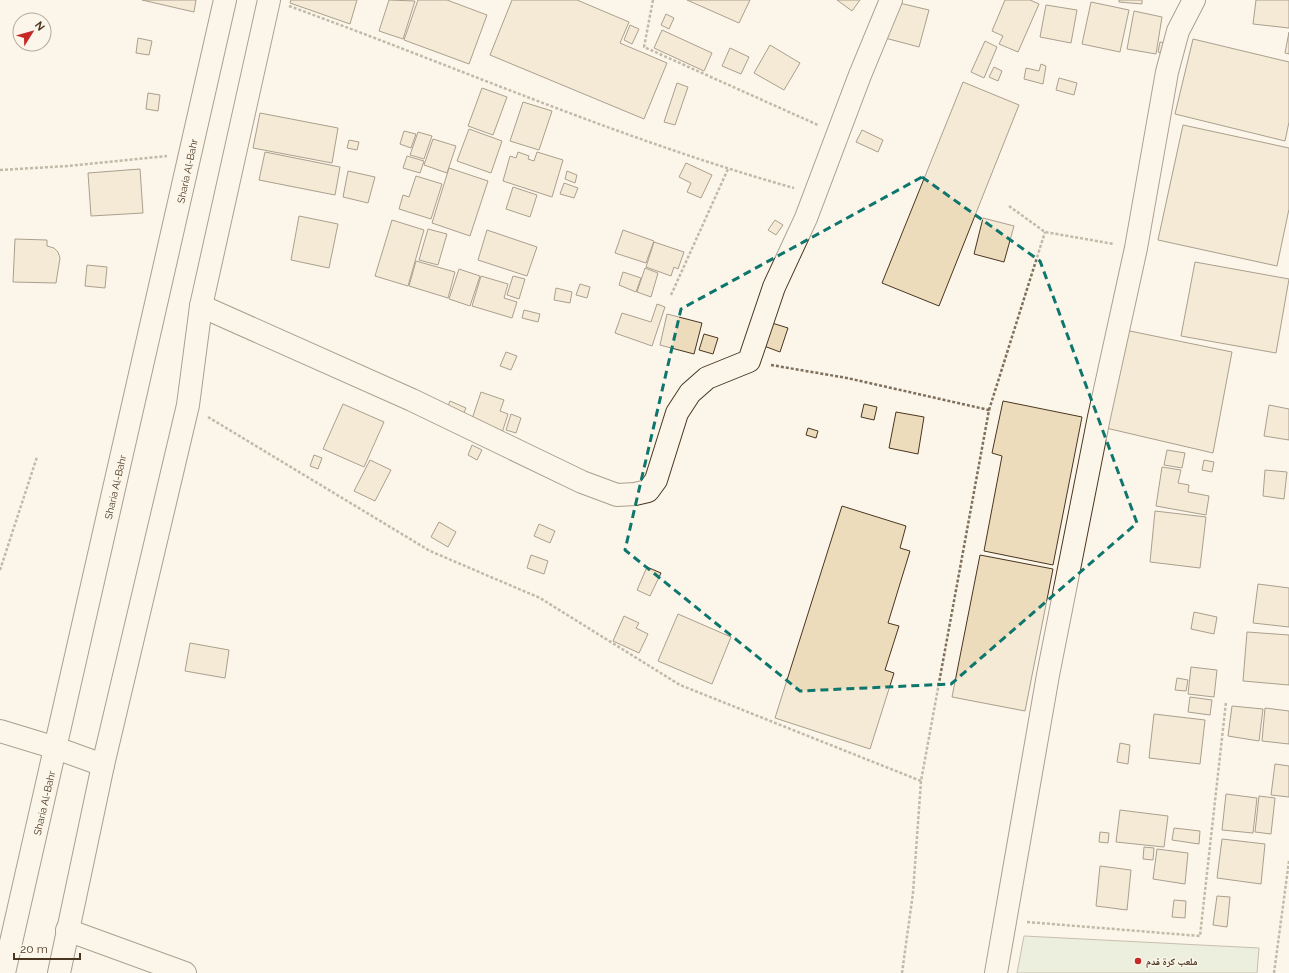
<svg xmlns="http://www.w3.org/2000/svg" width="1289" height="973" viewBox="0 0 1289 973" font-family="Raleway,'Noto Naskh Arabic',sans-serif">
	<rect width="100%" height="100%" fill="#fbf6e9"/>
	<path fill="#dce7d0" stroke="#887966" d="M1024,936L1259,948L1257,973H1017Z"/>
	<g fill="#ecdcbc" stroke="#4a3520">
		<path d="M142,0H196L194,12Z"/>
		<path d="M291,0H357L350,24L290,3Z"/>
		<path d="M389,0L415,1L403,39L379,31Z"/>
		<path d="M418,0H447L487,15L469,64L404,40Z"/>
		<path d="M512,0H577L629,22L620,43L667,63L644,119L490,55Z"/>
		<path d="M687,0H750L739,23Z"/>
		<path d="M837,0H860L852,11Z"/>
		<path d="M1005,0H1030L1039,4L1018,52L999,44L1003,36L992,31Z"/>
		<path d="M1119,0H1142V4L1119,2Z"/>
		<path d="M1256,0H1289V28L1253,24Z"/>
		<path d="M895,2L929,10L919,47L885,38Z"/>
		<path d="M1091,2L1129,10L1120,52L1082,44Z"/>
		<path d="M1046,5L1077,10L1071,43L1040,37Z"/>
		<path d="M1134,11L1162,17L1156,54L1127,49Z"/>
		<path d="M666,14L674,18L669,29L661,25Z"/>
		<path d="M630,25L639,29L632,44L624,40Z"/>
		<path d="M662,30L712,53L704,71L654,48Z"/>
		<path d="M1289,32V54L1285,53Z"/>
		<path d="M138,38L152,41L149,55L136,53Z"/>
		<path d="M1193,39L1289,62V122L1285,141L1175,114Z"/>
		<path d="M985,41L997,47L984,78L971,72Z"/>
		<path d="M1160,42L1167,43L1165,54L1158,52Z"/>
		<path d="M770,45L800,63L784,90L754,73Z"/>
		<path d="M730,48L749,57L741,74L722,66Z"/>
		<path d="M1041,64L1046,66L1043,84L1024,79L1026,68L1039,71Z"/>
		<path d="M994,67L1002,71L998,81L989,77Z"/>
		<path d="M1059,78L1077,83L1074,95L1056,90Z"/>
		<path d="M963,82L1019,105L939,306L882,283Z"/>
		<path d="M677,83L688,87L675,125L664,122Z"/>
		<path d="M482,88L507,97L493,135L468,126Z"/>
		<path d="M148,93L160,95L158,111L146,109Z"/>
		<path d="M523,102L552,111L539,150L510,141Z"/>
		<path d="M260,113L338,128L332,163L253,148Z"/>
		<path d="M1183,125L1289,148V209L1277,266L1158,240Z"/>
		<path d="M469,129L502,141L491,173L457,161Z"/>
		<path d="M862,130L883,140L878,152L856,142Z"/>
		<path d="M404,131L416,134L411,148L400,144Z"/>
		<path d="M418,132L432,136L424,159L410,155Z"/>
		<path d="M433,139L456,146L447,173L424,165Z"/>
		<path d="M349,140L359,142L357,150L347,148Z"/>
		<path d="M265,152L340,167L335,195L259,180Z"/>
		<path d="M518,152L529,156L528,159L534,161L537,152L563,160L552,197L503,181L510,156L516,158Z"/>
		<path d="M407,156L424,161L420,173L403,168Z"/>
		<path d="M686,163L712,175L701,198L687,192L691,183L679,177Z"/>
		<path d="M449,168L488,181L470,236L432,223Z"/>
		<path d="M140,169L143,213L91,216L88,173Z"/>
		<path d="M348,171L375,177L368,203L343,197Z"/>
		<path d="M567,171L577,175L575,183L565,179Z"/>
		<path d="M416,176L442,184L431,219L399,209L403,195L409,197Z"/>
		<path d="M564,183L578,188L574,198L560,194Z"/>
		<path d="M513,187L537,195L530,217L506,209Z"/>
		<path d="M299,216L338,224L329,268L291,260Z"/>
		<path d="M983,218L1014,226L1004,262L974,254Z"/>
		<path d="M392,220L424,230L408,286L375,276Z"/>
		<path d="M775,220L783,225L776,235L768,230Z"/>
		<path d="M428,229L447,234L438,265L419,260Z"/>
		<path d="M487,230L537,247L527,276L478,260Z"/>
		<path d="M623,230L654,241L646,263L615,253Z"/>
		<path d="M15,239L47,240V246L54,248L58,252L60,258L56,283L13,282Z"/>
		<path d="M654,242L684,252L678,269L674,267L671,276L646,267Z"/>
		<path d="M416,261L455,272L448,298L409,286Z"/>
		<path d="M1195,262L1289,279L1276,353L1181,336Z"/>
		<path d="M87,265L107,267L105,288L85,286Z"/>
		<path d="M645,268L658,273L651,297L637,292Z"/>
		<path d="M459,269L480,276L470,306L449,299Z"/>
		<path d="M623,272L641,278L636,292L619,285Z"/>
		<path d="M481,276L508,284L504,298L517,302L512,318L472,306Z"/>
		<path d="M513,276L525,279L519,299L507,295Z"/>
		<path d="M580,284L590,287L587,298L576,295Z"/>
		<path d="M556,288L572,292L570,303L554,300Z"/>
		<path d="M657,304L665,307L652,346L615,333L622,313L651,322Z"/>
		<path d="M524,310L540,314L538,322L522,318Z"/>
		<path d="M667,314L702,323L694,354L660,345Z"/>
		<path d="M772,323L788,328L780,352L764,346Z"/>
		<path d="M1125,330L1232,352L1213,453L1106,428Z"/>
		<path d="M704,334L718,338L713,354L699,350Z"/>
		<path d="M506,352L517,356L511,370L500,366Z"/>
		<path d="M481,392L504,400L500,411L508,414L501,436L470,425Z"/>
		<path d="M450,401L466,408L462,417L446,411Z"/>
		<path d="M1003,401L1082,417L1053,565L984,551L1002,456L992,453Z"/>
		<path d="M343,404L384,422L364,467L323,449Z"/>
		<path d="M864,404L877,407L874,420L861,417Z"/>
		<path d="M1269,405L1289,409V440L1264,436Z"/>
		<path d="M896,412L924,417L918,454L889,448Z"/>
		<path d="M511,414L521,418L516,433L506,430Z"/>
		<path d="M808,428L818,431L816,438L806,435Z"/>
		<path d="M472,445L482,450L477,460L468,455Z"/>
		<path d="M1167,450L1185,453L1182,468L1164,465Z"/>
		<path d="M314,455L322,458L318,469L310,466Z"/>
		<path d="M370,460L391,470L375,501L354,491Z"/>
		<path d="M1204,460L1214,462L1212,472L1202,470Z"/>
		<path d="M1162,467L1181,470L1178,483L1189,485L1188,492L1209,496L1206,515L1156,506Z"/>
		<path d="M1265,470L1287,472L1284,499L1263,496Z"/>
		<path d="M842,506L906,526L900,548L910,551L888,623L899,626L885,670L894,673L870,749L775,718Z"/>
		<path d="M1155,511L1206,517L1200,568L1150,562Z"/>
		<path d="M439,522L456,532L448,547L431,537Z"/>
		<path d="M539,524L555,531L550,543L534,536Z"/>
		<path d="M531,555L548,561L544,574L527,568Z"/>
		<path d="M980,555L1053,569L1025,711L952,697Z"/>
		<path d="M647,567L661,573L650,596L637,590Z"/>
		<path d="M1258,584L1289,588V627L1253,623Z"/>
		<path d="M1194,612L1217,617L1214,634L1191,629Z"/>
		<path d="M678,614L731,637L712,684L658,661Z"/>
		<path d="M624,616L639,623L636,628L648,634L639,653L613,641Z"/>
		<path d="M1247,632L1289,635V685L1243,681Z"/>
		<path d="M190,643L229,650L225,678L185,671Z"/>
		<path d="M1191,667L1217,670L1214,697L1188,694Z"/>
		<path d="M1177,678L1188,680L1186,691L1175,690Z"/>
		<path d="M1190,697L1212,700L1210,715L1188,712Z"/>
		<path d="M1232,706L1263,709L1259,741L1228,736Z"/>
		<path d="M1265,708L1289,711V744L1262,741Z"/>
		<path d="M1154,714L1205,720L1200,764L1149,758Z"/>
		<path d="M1120,743L1130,745L1128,764L1117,762Z"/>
		<path d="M1275,764L1289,766V797L1271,795Z"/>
		<path d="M1226,794L1257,798L1253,833L1222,830Z"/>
		<path d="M1259,796L1275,798L1271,834L1255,832Z"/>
		<path d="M1120,810L1168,816L1164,847L1116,842Z"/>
		<path d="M1174,828L1200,831L1199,844L1172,840Z"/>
		<path d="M1100,832L1109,833L1108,843L1099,842Z"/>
		<path d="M1222,839L1265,844L1261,884L1217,878Z"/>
		<path d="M1144,847L1154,848L1153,860L1143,859Z"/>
		<path d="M1157,849L1188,853L1185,884L1153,879Z"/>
		<path d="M1100,866L1131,870L1127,910L1096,906Z"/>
		<path d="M1217,896L1230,897L1227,927L1213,925Z"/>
		<path d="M1174,900L1186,901L1185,918L1172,917Z"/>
	</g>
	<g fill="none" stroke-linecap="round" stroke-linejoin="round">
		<g stroke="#4a3520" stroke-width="24">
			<g id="minor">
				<path d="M201,306L412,400L582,482L617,495L635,494L648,491L656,480L677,413L690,393L707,378L749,361L774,287L806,218L860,75L891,0"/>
				<path d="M0,731L56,748L103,765"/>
				<path d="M67,930L185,973"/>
				<path d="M996,973L1048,675L1099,417L1136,248L1167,72L1178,31L1194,0"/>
			</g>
		</g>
		<g stroke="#4a3520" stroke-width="24">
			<g id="major">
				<path d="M4,973L225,0"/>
				<path d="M59,973L103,765L188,405L201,306L269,0"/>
			</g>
		</g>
		<g stroke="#7f6f5c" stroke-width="2.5" stroke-dasharray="3 2" stroke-linecap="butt">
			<path d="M653,0L644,47L818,125"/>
			<path d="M289,6C457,67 622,140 794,188"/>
			<path d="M0,170L68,166L167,156"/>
			<path d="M1009,206L1045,232L1114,244"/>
			<path d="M671,295L728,169"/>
			<path d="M771,365L847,378L989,410L921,781L913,893L902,973"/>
			<path d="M989,410L1045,232"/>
			<path d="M208,417L430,551L540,598L680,685L921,781"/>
			<path d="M0,570L37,457"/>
			<path d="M1027,922L1200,936L1226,702"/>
			<path d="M1274,973L1289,861"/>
		</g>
		<use href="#minor" stroke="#fbf6e9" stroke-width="22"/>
		<use href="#major" stroke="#fbf6e9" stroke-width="22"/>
	</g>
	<path d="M0 0H1289V973H0ZM922,177L1040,261L1137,523L951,684L800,691L625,550L681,309Z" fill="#fbf6e9" fill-opacity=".55" fill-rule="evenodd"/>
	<path fill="none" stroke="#0f766e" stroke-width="3" stroke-dasharray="8 5" stroke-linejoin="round" d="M922,177L1040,261L1137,523L951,684L800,691L625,550L681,309Z"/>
	<circle fill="#c62828" stroke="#fbf6e9" stroke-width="1.5" cx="1138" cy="961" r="4"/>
	<g text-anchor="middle" stroke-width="3" stroke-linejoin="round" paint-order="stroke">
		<g font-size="10" fill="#4a3520" stroke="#fbf6e9">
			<text transform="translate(187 171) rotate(-78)" y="4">Sharia Al-Bahr</text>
			<text transform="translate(115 487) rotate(-77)" y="4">Sharia Al-Bahr</text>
			<text transform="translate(44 803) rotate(-77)" y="4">Sharia Al-Bahr</text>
		</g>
		<g font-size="10" font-weight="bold" fill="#4a3520" stroke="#fbf6e9" text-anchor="start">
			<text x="1146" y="965">ملعب كرة قدم</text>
		</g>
	</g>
	<g transform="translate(32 32) rotate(53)"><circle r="19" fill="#fbf6e9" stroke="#b4a999"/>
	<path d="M0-3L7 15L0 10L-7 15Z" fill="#c62828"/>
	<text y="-6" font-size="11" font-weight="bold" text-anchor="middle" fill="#4a3520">N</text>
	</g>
	<path d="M14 953v6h66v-6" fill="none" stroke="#4a3520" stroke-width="2"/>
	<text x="20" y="953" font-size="12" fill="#4a3520" stroke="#fbf6e9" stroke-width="3" paint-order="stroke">20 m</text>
</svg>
